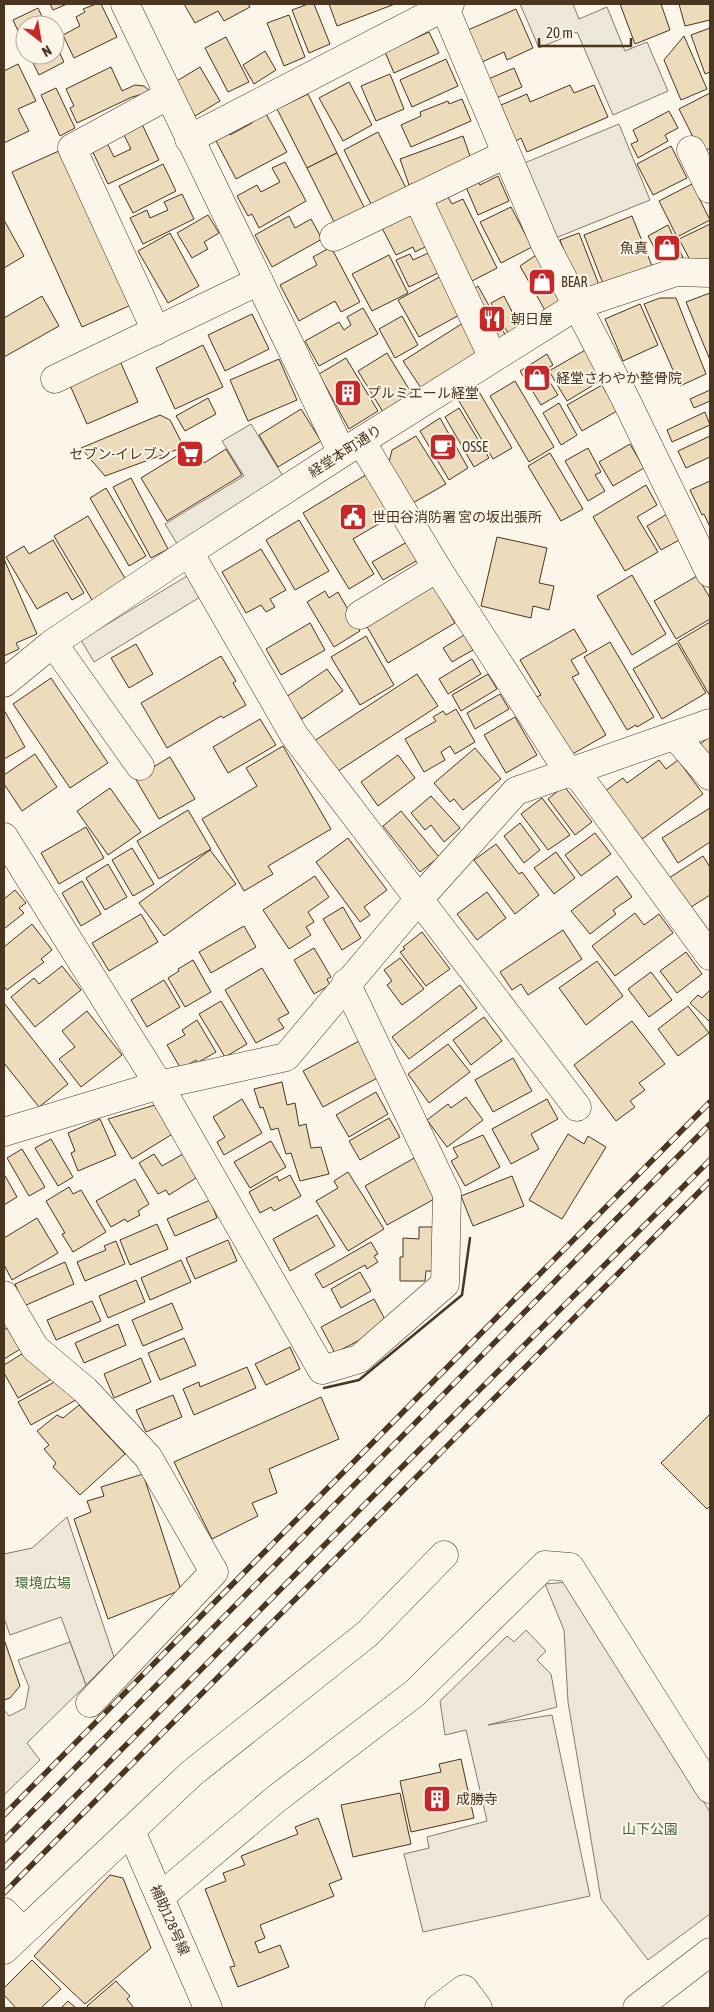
<svg xmlns="http://www.w3.org/2000/svg" width="714" height="2012" viewBox="0 0 714 2012" font-family="'Asap Condensed','Noto Sans JP',sans-serif">
	<rect width="100%" height="100%" fill="#fbf6e9"/>
	<g fill="#ede6d9" stroke="#887966">
		<path d="M67,1517L114,1657L86,1685L61,1617L10,1635L4,1618V1554L32,1548Z"/>
		<path d="M568,1582L710,1812V1914L648,1960L601,1899L568,1702L564,1630L545,1584Z"/>
		<path d="M526,1630L546,1651L537,1660L551,1674L557,1707L488,1725L552,1715L590,1896L423,1932L404,1854L429,1848L427,1837L487,1821L466,1730L445,1735L440,1701L507,1636L514,1642Z"/>
	</g>
	<g fill="#ede7d9" stroke="#887966">
		<path d="M520,4H573L579,19L607,7L625,51L647,42L668,91L613,115L577,32L539,48Z"/>
		<path d="M619,124L650,200L553,239L522,164Z"/>
		<path d="M251,424L286,481L179,547L165,524L244,476L222,441Z"/>
		<path d="M192,573L205,594L94,662L81,640Z"/>
		<path d="M70,1642L86,1685L27,1743L40,1760L4,1795V1710L9,1716L25,1708L29,1687L18,1660Z"/>
	</g>
	<g fill="#ecdcbc" stroke="#4a3520">
		<path d="M50,4H67L53,10Z"/>
		<path d="M96,4H101L117,37L74,58L63,35L80,26L76,17L85,12L83,9Z"/>
		<path d="M184,4H248L250,7L224,21L218,11L195,23Z"/>
		<path d="M308,4H314L330,44L309,53L292,10Z"/>
		<path d="M329,4H395L337,26Z"/>
		<path d="M620,4H661L670,30L635,44Z"/>
		<path d="M679,4H710V20L685,26Z"/>
		<path d="M38,8L46,25H25V46L13,20Z"/>
		<path d="M516,9L533,48L507,60L504,52L482,62L468,30Z"/>
		<path d="M289,15L305,57L284,66L267,23Z"/>
		<path d="M710,28V72L705,74L691,35Z"/>
		<path d="M429,32L439,53L394,73L385,52Z"/>
		<path d="M684,36L707,89L681,100L664,60Z"/>
		<path d="M226,37L249,82L228,92L205,48Z"/>
		<path d="M55,43L64,62L39,75L29,55H55Z"/>
		<path d="M265,51L276,70L254,84L243,65Z"/>
		<path d="M446,59L458,86L412,107L400,80Z"/>
		<path d="M18,64L36,101L18,109L29,131L4,143V71Z"/>
		<path d="M111,67L122,91L135,85L144,86L151,92L132,97L77,123L70,108L74,106L66,89Z"/>
		<path d="M200,67L220,101L195,116L175,82Z"/>
		<path d="M514,68L522,87L494,99L486,80Z"/>
		<path d="M390,74L404,109L376,121L361,86Z"/>
		<path d="M349,82L372,125L343,141L319,98Z"/>
		<path d="M570,85L574,93L594,85L608,117L527,152L521,138L516,141L501,105L527,94L530,102Z"/>
		<path d="M56,88L75,128L60,136L41,95Z"/>
		<path d="M710,93V148L705,151L699,149L679,109Z"/>
		<path d="M308,94L337,153L307,168L277,109Z"/>
		<path d="M462,99L471,121L411,147L401,125L421,116L420,112L448,101L449,104Z"/>
		<path d="M669,111L678,128L665,135L668,141L638,158L631,144L638,141L633,130Z"/>
		<path d="M265,112L287,152L236,179L215,139L229,132L230,135L252,123L250,120Z"/>
		<path d="M140,120L159,160L108,184L90,146L105,139L114,157L131,149L121,129Z"/>
		<path d="M378,132L407,190L373,208L344,150Z"/>
		<path d="M463,136L470,156L438,174L409,185L400,159Z"/>
		<path d="M671,146L687,178L653,195L637,164Z"/>
		<path d="M61,150L131,305L82,327L12,172Z"/>
		<path d="M337,153L365,209L335,224L307,168Z"/>
		<path d="M285,162L306,201L259,228L252,214L248,216L237,196L257,185L261,192L280,182L272,168Z"/>
		<path d="M163,164L176,191L133,213L119,186Z"/>
		<path d="M498,176L509,201L478,215L466,187L478,182L480,185Z"/>
		<path d="M692,184L710,220L677,237L659,201Z"/>
		<path d="M182,194L194,219L143,244L130,218L147,210L150,218L168,210L164,202Z"/>
		<path d="M448,197L452,204L463,199L497,268L472,281L434,204Z"/>
		<path d="M511,207L532,247L501,263L480,222Z"/>
		<path d="M410,213L427,246L415,252L413,247L396,255L382,228Z"/>
		<path d="M208,215L219,233L204,242L208,249L192,258L177,233Z"/>
		<path d="M289,216L295,228L311,219L322,239L272,267L255,235Z"/>
		<path d="M632,216L652,266L604,286L584,235Z"/>
		<path d="M4,220L24,256L4,268Z"/>
		<path d="M710,224V262L692,264L679,239Z"/>
		<path d="M668,225L686,264L664,266L648,236Z"/>
		<path d="M170,233L199,286L168,303L138,251Z"/>
		<path d="M579,233L599,285L580,292L560,240Z"/>
		<path d="M331,247L360,302L341,312L335,301L299,321L280,285L317,265L313,257Z"/>
		<path d="M435,250L440,272L409,287L396,260L410,254L413,260Z"/>
		<path d="M389,255L408,293L372,311L352,274Z"/>
		<path d="M536,255L562,305L547,314L520,266Z"/>
		<path d="M443,275L463,313L419,337L398,300Z"/>
		<path d="M478,286L507,338L498,342L470,291Z"/>
		<path d="M710,293V360L686,302Z"/>
		<path d="M42,296L59,326L4,357V318Z"/>
		<path d="M504,296L520,327L508,333L491,303Z"/>
		<path d="M660,298H676L706,374L680,386L644,304Z"/>
		<path d="M640,304L658,345L623,361L605,319Z"/>
		<path d="M363,308L378,334L319,366L305,341L339,322L344,330L351,325L347,317Z"/>
		<path d="M252,314L269,349L225,371L208,335Z"/>
		<path d="M402,316L418,345L395,358L379,329Z"/>
		<path d="M463,323L480,350L421,388L403,361Z"/>
		<path d="M203,345L223,387L175,409L156,368Z"/>
		<path d="M587,349L605,378L567,401L549,371Z"/>
		<path d="M387,353L412,394L383,412L358,371Z"/>
		<path d="M547,354L553,365L543,371L558,395L541,405L520,371Z"/>
		<path d="M346,358L378,411L349,429L319,374Z"/>
		<path d="M279,359L297,400L248,421L230,380Z"/>
		<path d="M120,361L138,402L87,424L69,383Z"/>
		<path d="M515,381L554,447L529,462L490,396Z"/>
		<path d="M602,385L617,411L582,431L567,405Z"/>
		<path d="M478,390L512,448L493,459L459,401Z"/>
		<path d="M710,390V401L694,408L690,399Z"/>
		<path d="M208,398L216,414L185,431L176,416Z"/>
		<path d="M559,403L577,435L561,445L543,413Z"/>
		<path d="M459,408L489,458L474,467L445,417Z"/>
		<path d="M301,409L321,441L278,467L259,435Z"/>
		<path d="M705,412L710,425L672,442L667,430Z"/>
		<path d="M160,415L170,420L184,447L105,476L81,448Z"/>
		<path d="M440,418L468,468L449,480L420,431Z"/>
		<path d="M416,436L446,484L411,504L388,466L392,450Z"/>
		<path d="M710,436V457L686,468L678,451Z"/>
		<path d="M630,444L644,468L613,486L599,462Z"/>
		<path d="M193,446L204,463L226,449L242,475L167,521L141,478Z"/>
		<path d="M588,448L601,472L595,475L605,491L588,501L565,461Z"/>
		<path d="M550,453L583,509L561,521L528,466Z"/>
		<path d="M369,473L394,515L353,539L374,574L349,589L303,513Z"/>
		<path d="M131,478L168,549L151,558L113,487Z"/>
		<path d="M710,481V527L704,514L702,515L690,490Z"/>
		<path d="M646,485L657,505L637,517L658,552L625,571L593,517Z"/>
		<path d="M106,488L146,556L129,566L90,498Z"/>
		<path d="M667,514L681,539L661,550L647,526Z"/>
		<path d="M88,516L126,580L92,600L54,536Z"/>
		<path d="M299,520L329,571L295,590L266,540Z"/>
		<path d="M497,537L547,548L539,583L554,586L549,610L533,606L531,618L481,606Z"/>
		<path d="M53,540L84,593L72,600L67,592L37,609L6,557L24,546L29,554Z"/>
		<path d="M407,542L418,560L383,580L372,562Z"/>
		<path d="M261,549L286,590L270,599L275,607L266,612L261,605L246,613L222,572Z"/>
		<path d="M4,559L37,634L16,643L19,649L4,656Z"/>
		<path d="M632,575L666,634L632,655L597,596Z"/>
		<path d="M697,576L710,598V619L676,639L654,601Z"/>
		<path d="M433,585L455,623L388,663L366,625Z"/>
		<path d="M325,591L329,598L338,592L360,631L334,647L307,602Z"/>
		<path d="M710,622V696L678,641Z"/>
		<path d="M310,623L325,650L281,675L266,649Z"/>
		<path d="M574,629L587,651L571,660L579,674L572,677L606,735L569,756L534,698L541,695L520,660Z"/>
		<path d="M464,635L473,650L452,662L443,648Z"/>
		<path d="M366,636L394,685L360,705L331,657Z"/>
		<path d="M610,642L654,717L637,727L636,725L627,730L584,657Z"/>
		<path d="M677,643L706,693L662,719L633,669Z"/>
		<path d="M136,644L153,674L129,688L111,658Z"/>
		<path d="M221,656L236,681L233,683L246,705L223,718L221,716L167,748L141,703Z"/>
		<path d="M472,659L481,674L448,694L439,679Z"/>
		<path d="M327,669L343,691L302,719L286,697Z"/>
		<path d="M417,674L438,706L332,775L311,743Z"/>
		<path d="M488,674L497,689L461,711L452,695Z"/>
		<path d="M51,678L108,763L70,788L13,704Z"/>
		<path d="M500,694L509,709L475,729L467,713Z"/>
		<path d="M456,709L475,742L455,754L450,746L441,752L445,760L424,772L405,739L436,721L433,717L443,711L446,715Z"/>
		<path d="M4,710L25,747L4,759Z"/>
		<path d="M515,717L537,755L506,773L484,735Z"/>
		<path d="M260,719L276,745L228,773L213,747Z"/>
		<path d="M710,736V761L698,746Z"/>
		<path d="M283,746L331,829L268,866L273,874L244,891L202,819L257,786L246,768Z"/>
		<path d="M475,748L501,779L463,810L454,799L450,802L434,783Z"/>
		<path d="M35,754L57,787L22,811L4,784V775Z"/>
		<path d="M398,755L415,778L378,806L361,782Z"/>
		<path d="M170,757L195,799L159,819L135,778Z"/>
		<path d="M659,760L666,769L678,760L703,794L642,839L605,791L623,778L627,783Z"/>
		<path d="M564,786L592,822L575,835L548,799Z"/>
		<path d="M110,788L141,832L108,855L77,811Z"/>
		<path d="M431,796L460,828L444,842L431,825L425,830L411,813Z"/>
		<path d="M542,798L570,835L548,850L521,814Z"/>
		<path d="M710,808V842L678,863L662,838Z"/>
		<path d="M188,810L211,849L159,879L137,841Z"/>
		<path d="M401,811L439,857L420,872L383,826Z"/>
		<path d="M520,823L540,850L524,863L504,836Z"/>
		<path d="M86,827L104,858L59,884L41,853Z"/>
		<path d="M595,833L611,854L581,876L565,855Z"/>
		<path d="M348,838L387,890L364,907L370,915L360,922L316,862Z"/>
		<path d="M496,844L519,874L522,872L539,895L515,914L474,860Z"/>
		<path d="M132,848L154,884L133,896L112,860Z"/>
		<path d="M210,850L236,884L164,936L139,903Z"/>
		<path d="M556,852L575,878L554,894L534,868Z"/>
		<path d="M703,856L710,867V895L688,909L669,878Z"/>
		<path d="M108,864L127,897L105,910L86,878Z"/>
		<path d="M315,876L329,897L308,912L314,922L306,927L311,935L289,949L263,910Z"/>
		<path d="M617,876L632,897L613,910L616,914L590,934L571,911Z"/>
		<path d="M82,881L101,914L81,926L62,893Z"/>
		<path d="M15,890L26,903L19,908L24,913L4,929V899Z"/>
		<path d="M487,892L506,918L477,940L457,914Z"/>
		<path d="M343,907L361,938L342,950L323,919Z"/>
		<path d="M635,913L644,925L659,914L673,933L615,976L592,946Z"/>
		<path d="M141,914L158,942L109,971L92,943Z"/>
		<path d="M32,924L52,950L41,959L44,962L7,990L4,986V947Z"/>
		<path d="M244,926L256,947L211,973L199,952Z"/>
		<path d="M563,930L582,959L528,995L521,984L512,990L500,972Z"/>
		<path d="M422,932L450,969L426,986L400,952L405,949L403,947Z"/>
		<path d="M314,948L331,977L327,979L330,985L314,994L294,960Z"/>
		<path d="M686,952L702,974L677,993L660,971Z"/>
		<path d="M400,958L424,989L402,1005L387,985L392,981L384,970Z"/>
		<path d="M193,960L211,992L185,1007L168,978L179,971L178,969Z"/>
		<path d="M597,961L623,996L586,1025L559,988Z"/>
		<path d="M62,966L81,990L35,1027L11,997L34,978L39,984Z"/>
		<path d="M262,968L289,1013L278,1019L284,1028L256,1043L225,990Z"/>
		<path d="M651,972L672,1000L649,1017L628,989Z"/>
		<path d="M164,980L180,1007L147,1027L131,1000Z"/>
		<path d="M460,985L477,1008L409,1059L392,1037Z"/>
		<path d="M710,990V1022L690,1003L698,995L702,998Z"/>
		<path d="M221,1001L247,1044L225,1057L199,1014Z"/>
		<path d="M4,1003L68,1084L39,1107L4,1063Z"/>
		<path d="M688,1006L709,1033L678,1056L658,1029Z"/>
		<path d="M87,1011L122,1055L81,1087L59,1059L75,1047L62,1031Z"/>
		<path d="M484,1017L502,1041L471,1065L453,1040Z"/>
		<path d="M197,1020L216,1052L197,1063L196,1060L181,1069L167,1045L185,1035L182,1030Z"/>
		<path d="M632,1021L665,1064L639,1083L645,1090L630,1101L635,1107L616,1121L574,1065Z"/>
		<path d="M361,1040L381,1076L323,1107L303,1071Z"/>
		<path d="M448,1044L470,1072L429,1103L408,1074Z"/>
		<path d="M513,1058L532,1091L493,1112L475,1080Z"/>
		<path d="M282,1082L287,1105L295,1103L299,1126L306,1124L311,1148L321,1147L329,1174L300,1181L291,1153L286,1154L278,1128L271,1130L263,1107L260,1108L254,1089Z"/>
		<path d="M376,1092L388,1114L349,1137L336,1115Z"/>
		<path d="M466,1097L483,1120L447,1147L427,1120L448,1104L451,1108Z"/>
		<path d="M242,1099L262,1133L224,1155L217,1142L225,1137L213,1117Z"/>
		<path d="M547,1099L558,1119L531,1134L539,1149L511,1164L492,1129Z"/>
		<path d="M158,1104L174,1133L132,1159L108,1119Z"/>
		<path d="M389,1118L400,1137L360,1160L349,1141Z"/>
		<path d="M100,1119L116,1155L78,1171L71,1153L75,1151L68,1133Z"/>
		<path d="M568,1134L584,1144L588,1136L606,1147L562,1219L529,1200Z"/>
		<path d="M483,1135L500,1167L465,1186L451,1161L458,1157L453,1148Z"/>
		<path d="M51,1139L73,1177L58,1186L35,1148Z"/>
		<path d="M271,1141L286,1167L250,1188L234,1162Z"/>
		<path d="M22,1149L45,1187L29,1196L7,1158Z"/>
		<path d="M154,1154L162,1166L183,1154L196,1178L169,1195L166,1190L158,1194L139,1163Z"/>
		<path d="M416,1157L438,1197L387,1225L365,1186Z"/>
		<path d="M348,1172L384,1229L348,1251L316,1201L338,1188L334,1181Z"/>
		<path d="M4,1174L17,1197L4,1205Z"/>
		<path d="M290,1175L301,1196L274,1211L271,1207L260,1213L249,1192L277,1176L279,1181Z"/>
		<path d="M512,1176L524,1206L473,1226L461,1196Z"/>
		<path d="M135,1179L149,1204L138,1211L140,1215L127,1222L125,1219L111,1227L96,1201Z"/>
		<path d="M69,1187L73,1194L81,1190L106,1232L73,1252L62,1234L65,1233L46,1201Z"/>
		<path d="M210,1200L217,1218L175,1236L167,1219Z"/>
		<path d="M317,1215L335,1246L290,1271L273,1239Z"/>
		<path d="M37,1218L58,1253L12,1280L4,1265V1238Z"/>
		<path d="M157,1224L168,1249L130,1265L120,1240Z"/>
		<path d="M419,1227H435L434,1271H426L425,1281H400V1257H403V1238L419,1239Z"/>
		<path d="M228,1240L237,1261L195,1279L186,1258Z"/>
		<path d="M116,1241L125,1264L85,1281L77,1262L106,1250L104,1246Z"/>
		<path d="M371,1242L378,1254L374,1256L378,1262L367,1269L365,1265L323,1288L315,1274Z"/>
		<path d="M181,1260L191,1282L150,1300L141,1278Z"/>
		<path d="M65,1262L74,1284L24,1306L15,1284Z"/>
		<path d="M360,1272L371,1291L341,1308L331,1289Z"/>
		<path d="M136,1280L145,1302L108,1318L99,1296Z"/>
		<path d="M374,1299L388,1325L335,1353L321,1327Z"/>
		<path d="M92,1301L101,1321L56,1340L47,1320Z"/>
		<path d="M172,1303L183,1329L143,1346L132,1320Z"/>
		<path d="M118,1324L126,1345L84,1363L75,1343Z"/>
		<path d="M9,1327L22,1348L4,1359V1330Z"/>
		<path d="M184,1338L196,1365L160,1380L148,1353Z"/>
		<path d="M290,1347L300,1369L266,1385L255,1364Z"/>
		<path d="M30,1349L57,1376L18,1398L4,1373V1365Z"/>
		<path d="M141,1358L151,1382L114,1398L104,1374Z"/>
		<path d="M247,1367L256,1388L194,1415L183,1389L199,1382L200,1387Z"/>
		<path d="M60,1379L83,1396L31,1425L18,1402Z"/>
		<path d="M173,1395L182,1417L146,1432L136,1410Z"/>
		<path d="M321,1397L339,1439L269,1469L277,1493L252,1503L258,1516L212,1539L174,1462Z"/>
		<path d="M79,1405L125,1454L80,1495L53,1467L56,1463L44,1449L49,1445L37,1431L57,1415L63,1418Z"/>
		<path d="M710,1414V1506L707,1509L661,1463Z"/>
		<path d="M143,1474L181,1590L108,1619L74,1519L91,1512L87,1501L104,1496L101,1487Z"/>
		<path d="M4,1639L20,1686L10,1698L4,1700Z"/>
		<path d="M461,1759L474,1818L411,1832L400,1781L441,1772L439,1764Z"/>
		<path d="M400,1793L411,1844L353,1857L341,1805Z"/>
		<path d="M318,1818L342,1879L329,1884L334,1896L260,1925L265,1938L255,1942L259,1953L280,1945L289,1967L238,1987L230,1967L235,1966L205,1889L226,1881L223,1873L245,1865L241,1856L298,1834L295,1827Z"/>
		<path d="M110,1875L123,1878L151,1948L85,2004L34,1956Z"/>
		<path d="M32,1960L61,1989L41,2008H16L4,1995V1988Z"/>
		<path d="M116,1981L130,1996L127,1999L133,2007L132,2008H89L87,2006Z"/>
		<path d="M68,2001L76,2008H61Z"/>
	</g>
	<g fill="none" stroke-linecap="round" stroke-linejoin="round">
		<g stroke="#4a3520" stroke-width="29">
			<g id="minor">
				<path d="M125,4L342,453"/>
				<path d="M443,4L544,242L625,398L710,573"/>
				<path d="M189,139L450,4"/>
				<path d="M691,150L710,189"/>
				<path d="M417,197L493,358"/>
				<path d="M334,237L506,154"/>
				<path d="M156,331L72,148L169,95"/>
				<path d="M55,379L259,281"/>
				<path d="M189,552L294,735L577,1107"/>
				<path d="M437,568L568,771L581,779L710,956"/>
				<path d="M360,615L437,568L361,441"/>
				<path d="M53,643L140,766"/>
				<path d="M675,736L710,776"/>
				<path d="M4,837L159,1085L322,1370L359,1359L445,1284L447,1194L346,983"/>
				<path d="M4,1132L159,1085L286,1057L419,899L516,791L710,723"/>
				<path d="M4,1295L35,1348L85,1390L148,1457L214,1572L90,1703"/>
				<path d="M131,1831L208,2008"/>
				<path d="M160,1897L276,1799L415,1693L545,1565L570,1567L710,1789"/>
				<path d="M4,1912L23,1932"/>
				<path d="M4,1950L192,1773L367,1634L444,1555"/>
				<path d="M439,2008L464,1989L478,2008"/>
				<path d="M637,2008L710,1952"/>
			</g>
		</g>
		<g stroke="#4a3520" stroke-width="29">
			<path id="major" d="M4,683L53,643L189,552L342,453L578,305L676,272L710,273"/>
		</g>
		<use href="#minor" stroke="#fbf6e9" stroke-width="28"/>
		<use href="#major" stroke="#fbf6e9" stroke-width="28"/>
		<g stroke="#4a3520" stroke-width="5.5">
			<g id="rail">
				<path d="M4,1815L710,1102"/>
				<path d="M4,1840L710,1124"/>
				<path d="M4,1868L390,1479L710,1160"/>
				<path d="M4,1893L710,1181"/>
			</g>
		</g>
		<use href="#rail" stroke="#fbf6e9" stroke-width="4" stroke-dasharray="11" stroke-linecap="butt"/>
		<path stroke="#4a3520" stroke-width="2.5" d="M324,1388L359,1380L462,1295L470,1238"/>
	</g>
	<defs>
		<g id="shop-square" transform="scale(1.4375)"><rect x="-9" y="-9" width="18" height="18" rx="4" fill="#c62828" stroke="#fbf6e9"/><path d="M-5-2.5h2.3a2.7 3.5 0 0 1 5.4 0H5L5.5 6h-11ZM-1.5-2.5h3a1.5 2.3 0 0 0-3 0Z" fill="#fff"/></g>
		<g id="restaurant-square" transform="scale(1.4375)"><rect x="-9" y="-9" width="18" height="18" rx="4" fill="#c62828" stroke="#fbf6e9"/><path d="M-5-6h1v4h1v-4h1v4h1v-4h1v5L-1.5 .5V6h-2V.5L-5-1ZM5-6V6H3V1.5H1.5Q1.5-4 5-6Z" fill="#fff"/></g>
		<g id="building-square" transform="scale(1.4375)"><rect x="-9" y="-9" width="18" height="18" rx="4" fill="#c62828" stroke="#fbf6e9"/><path d="M-4-6H4V6H1V3H-1V6H-4ZM-2.5-4.3h1.7v1.8h-1.7ZM.8-4.3h1.7v1.8H.8ZM-2.5-1h1.7V.8h-1.7ZM.8-1h1.7V.8H.8Z" fill="#fff"/></g>
		<g id="cafe-square" transform="scale(1.4375)"><rect x="-9" y="-9" width="18" height="18" rx="4" fill="#c62828" stroke="#fbf6e9"/><path d="M-5.5-4.5H6V0H3Q3 3.5 0 3.5H-2.5Q-5.5 3.5-5.5 0ZM3-3.2v2h1.7v-2ZM-6 4.5H4V6H-6Z" fill="#fff"/></g>
		<g id="supermarket-square" transform="scale(1.4375)"><rect x="-9" y="-9" width="18" height="18" rx="4" fill="#c62828" stroke="#fbf6e9"/><path d="M-6-5.5h2.5l.6 2H6L4.5 2H-2.5L-4.4-4H-6ZM-1.5 3.2a1.3 1.3 0 1 0 .1 0ZM3 3.2a1.3 1.3 0 1 0 .1 0Z" fill="#fff"/></g>
		<g id="civic-square" transform="scale(1.4375)"><rect x="-9" y="-9" width="18" height="18" rx="4" fill="#c62828" stroke="#fbf6e9"/><path d="M-.6-6.5H3V-4.5H.6V-3L4-1V1h2V6H-6V1h2V-1L-.6-3ZM-1.2 2.5V6h2.4V2.5Z" fill="#fff"/></g>
	</defs>
	<g fill-rule="evenodd">
		<use href="#shop-square" x="667" y="248"/>
		<use href="#shop-square" x="542" y="282"/>
		<use href="#restaurant-square" x="492" y="319"/>
		<use href="#shop-square" x="537" y="378"/>
		<use href="#building-square" x="348" y="393"/>
		<use href="#cafe-square" x="443" y="447"/>
		<use href="#supermarket-square" x="190" y="454"/>
		<use href="#civic-square" x="353" y="517"/>
		<use href="#building-square" x="437" y="1799"/>
	</g>
	<g text-anchor="middle" stroke-width="4" stroke-linejoin="round" paint-order="stroke">
		<g font-size="14" fill="#4a3520" stroke="#fbf6e9" text-anchor="start">
			<text x="648" y="253" text-anchor="end">魚真</text>
			<text x="561" y="287">BEAR</text>
			<text x="511" y="324">朝日屋</text>
			<text x="556" y="383">経堂さわやか整骨院</text>
			<text x="367" y="398">プルミエール経堂</text>
			<text x="462" y="452">OSSE</text>
			<text x="171" y="459" text-anchor="end">セブン-イレブン</text>
			<text x="372" y="522">世田谷消防署 宮の坂出張所</text>
			<text x="456" y="1804">成勝寺</text>
		</g>
		<g font-size="14" fill="#4a3520" stroke="#fbf6e9">
			<text transform="translate(345 451) rotate(-33)" y="5">経堂本町通り</text>
			<text transform="translate(170 1920) rotate(66)" y="5">補助128号線</text>
		</g>
		<g font-size="14" fill="#436837" stroke="#fbf6e9">
			<text x="43" y="1588">環境広場</text>
			<text x="650" y="1834">山下公園</text>
		</g>
	</g>
	<rect width="714" height="2012" fill="none" stroke="#4a3520" stroke-width="10"/>
	<g transform="translate(40 40) rotate(149)"><circle r="24" fill="#fbf6e9" stroke="#b4a999"/>
	<path d="M0-4L9 19L0 12L-9 19Z" fill="#c62828"/>
	<text y="-8" font-size="14" font-weight="bold" text-anchor="middle" fill="#4a3520">N</text>
	</g>
	<path d="M539 38v8h92v-8" fill="none" stroke="#4a3520" stroke-width="2.5"/>
	<text x="546" y="38" font-size="15" fill="#4a3520" stroke="#fbf6e9" stroke-width="4" paint-order="stroke">20 m</text>
</svg>
